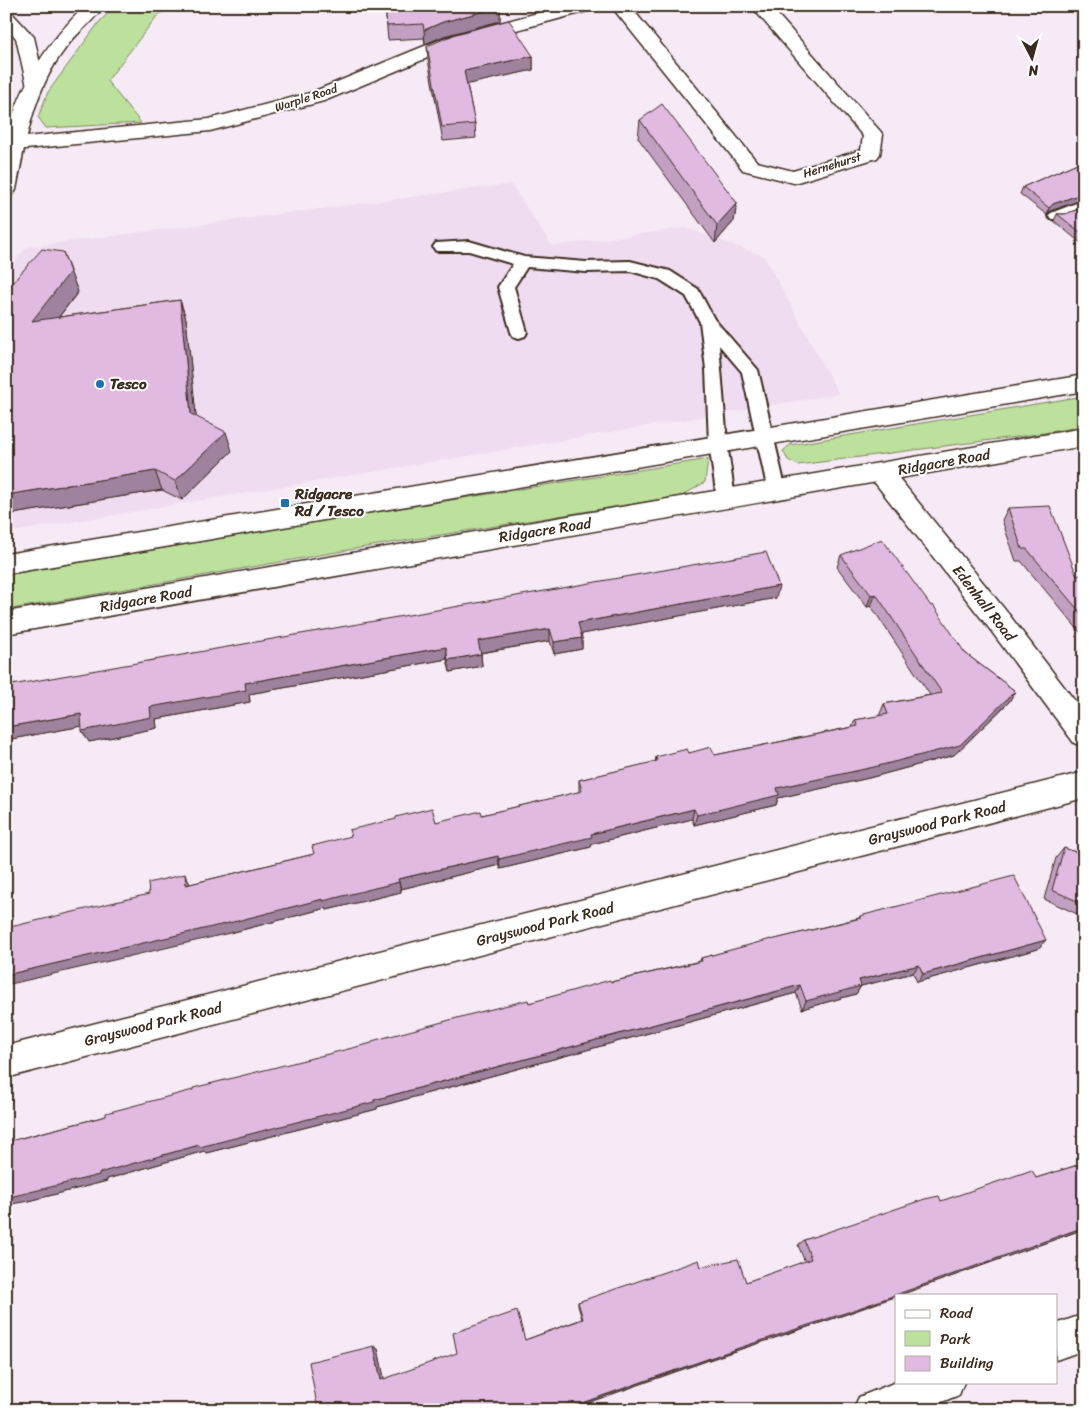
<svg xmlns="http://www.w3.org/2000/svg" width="1090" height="1416" viewBox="0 0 1090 1416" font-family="Sriracha,sans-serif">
	<rect width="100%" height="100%" fill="#f6eaf6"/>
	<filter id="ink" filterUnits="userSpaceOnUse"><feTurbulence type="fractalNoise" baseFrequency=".02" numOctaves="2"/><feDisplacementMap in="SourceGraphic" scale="10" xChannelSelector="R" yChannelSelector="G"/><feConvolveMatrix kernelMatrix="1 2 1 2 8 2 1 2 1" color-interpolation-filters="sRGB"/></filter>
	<g filter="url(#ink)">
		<path fill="#f0dcf0" d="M511,184L552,246L685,228L764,256L839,394L6,533V272L27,247Z"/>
		<g fill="#bce19c" stroke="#7c865d">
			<path d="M116,6H170L157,16L107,81L141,123L46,128L38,117L48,92L100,21Z"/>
			<path d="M1084,396V426L1038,434L798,465L788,460L783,451L790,445Z"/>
			<path d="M708,459L705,482L682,496L360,548L6,610V575L339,518Z"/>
		</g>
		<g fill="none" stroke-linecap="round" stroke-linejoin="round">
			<g stroke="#3b2a1e" stroke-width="4">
				<g id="service">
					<path d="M1084,200V211L1061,219H1051L1048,216L1051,213Z"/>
					<path d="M469,241L524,257L586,262L630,261L670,271L698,289L714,319L758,370L786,491L783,496L777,498L771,496L768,491L742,372L719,345L727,443L735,499L732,504L726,506L720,504L717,499L709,443L706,369L700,322L686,296L659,279L630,271L586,272L527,267L514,287L527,332L525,336L519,338L513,336L511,332L498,287L513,264L469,251H436L433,247L436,243Z"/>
				</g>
			</g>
			<g stroke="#3b2a1e" stroke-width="3">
				<g id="minor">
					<path d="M564,6H595L592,10L456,46L324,101L210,131L15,150L8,148L6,146L8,140L15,138L209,119L310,93L444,38Z"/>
					<path d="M611,6H630L757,162L793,171L861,150L863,136L751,6H770L880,131L883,135L880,154L877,158L794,183L743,170Z"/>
					<path d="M6,12L12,13L34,37L44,82L42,86L35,88L28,86L26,82L16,38L6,28Z"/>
					<path d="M881,464L890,467L1010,616L1084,713V747L1074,743L992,632L872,479L869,473L872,467Z"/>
					<path d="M1084,772V798L6,1078V1046Z"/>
					<path d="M1084,1314V1350L1056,1360V1324Z"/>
					<path d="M896,1382H964L959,1395L922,1410H853L859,1397Z"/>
				</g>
			</g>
			<g stroke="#3b2a1e" stroke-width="3">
				<g id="tertiary">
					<path d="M85,6H104C93,22 76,33 65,49C34,89 25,142 16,190L13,194L6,196C6,179 5,160 6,143C7,133 11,123 14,113C29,71 52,38 85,6Z"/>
					<path d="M1084,375V391L6,574V554Z"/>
					<path d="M1084,428V446C725,509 365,570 6,634V612Z"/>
				</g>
			</g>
			<use href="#service" fill="#fff" fill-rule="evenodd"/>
			<use href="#minor" fill="#fff" fill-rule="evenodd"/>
			<use href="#tertiary" fill="#fff" fill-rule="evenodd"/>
		</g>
		<g fill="#c2a0c2" stroke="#3b2a1e">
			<path d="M385,6L500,7V21L444,36L425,44L424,38L388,40Z"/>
			<path d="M427,46L533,56V70L467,84L475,124L476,138L443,141L428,60Z"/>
			<path d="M640,120L737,203L734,221L715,243L638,138Z"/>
			<path d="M1084,160L1050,211L1047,215L1020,194L1023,187Z"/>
			<path d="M1084,207V243L1082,244L1054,221L1057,214H1065Z"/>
			<path d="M70,272L78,292L59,317L180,300L186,319L196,417L232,451L182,500L162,490L6,515V290Z"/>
			<path d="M1008,508L1077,576L1084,574V637L1021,561H1016L1002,520Z"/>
			<path d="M841,555L965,653L1015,691L1009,702L954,755L869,778L778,798L776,805L694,825L692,819L592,844L591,847L500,869L499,865L401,889V892L327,910L326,908L234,932L149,894L314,854L436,822L482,815L579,792V780L655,762L656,757L689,753L715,755L852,727L855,720L879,716L884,704L930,695L871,606L867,607L837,567Z"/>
			<path d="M776,598L581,634L582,638V649L554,654L550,641L481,653L482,666L450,672L447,659L249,694L250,702L156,719L157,728L89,742L82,726L6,740V686Z"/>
			<path d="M1064,848L1084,855V917L1044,899L1056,858Z"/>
			<path d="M860,916L1038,949L917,982L913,973L861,986L856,994L802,1009L796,993L377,1107V1109L206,1153L204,1151L107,1179V1181L29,1201L21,1138L106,1116L529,1003L611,982L700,961L701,958L859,918Z"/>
			<path d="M1084,1163V1229L841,1316L726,1354L567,1410H318L374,1346L378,1349L384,1379L525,1340L582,1319L578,1306V1302L701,1267L746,1282L805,1262L798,1245L804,1240L941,1201L1036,1178Z"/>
		</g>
		<g fill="#9e829e" stroke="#3b2a1e">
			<path d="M500,7V21L444,36L425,44L424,30L443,22Z"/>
			<path d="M533,56V70L465,85L464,71Z"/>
			<path d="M1084,193V199L1050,211L1047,215L1049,208L1053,204Z"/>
			<path d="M737,203L734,221L715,243L717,225Z"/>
			<path d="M63,252L78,292L41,340L32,321Z"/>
			<path d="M180,300L186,319L198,434L191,414Z"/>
			<path d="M226,432L232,451L182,500L175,481Z"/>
			<path d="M155,471L162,490L6,515V495Z"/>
			<path d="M779,586L776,598L577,635L578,623Z"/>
			<path d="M876,594L871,606L867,607L871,595Z"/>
			<path d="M550,629V641L479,653L478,641Z"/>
			<path d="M582,638V649L554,654V642Z"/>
			<path d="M446,647L447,659L249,694L250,702L156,719L157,728L89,742L82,731L150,707L245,683Z"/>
			<path d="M481,654L482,666L450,672L448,660Z"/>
			<path d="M1015,691L1009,702L954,755L869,778L778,798L776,805L694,825L697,815L777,788Z"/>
			<path d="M81,714L88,725L6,740V727Z"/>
			<path d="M694,809L692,819L592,844L591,847L500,869L499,859L591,834Z"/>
			<path d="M498,856L499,865L401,889L398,879Z"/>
			<path d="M185,874L190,884L186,885Z"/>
			<path d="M399,882L401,892L327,910L326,908L234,932L6,985V975L323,899Z"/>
			<path d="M1046,940L1038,949L917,982L923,974Z"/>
			<path d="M919,965L913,973L861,986L856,994L802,1009L806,1001L859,980Z"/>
			<path d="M800,985L796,993L377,1107V1109L206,1153L204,1151L107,1179V1181L29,1201L6,1205V1198L199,1145L374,1100Z"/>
			<path d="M1084,1227V1229L900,1295H896V1296L841,1316L726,1354L567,1410H562Z"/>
			<path d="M374,1346L378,1349L385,1382L381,1380Z"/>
		</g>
		<g fill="#e1bae2" stroke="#3b2a1e">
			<path d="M385,6H499L500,7L443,22L424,30L423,24L387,26Z"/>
			<path d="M509,20L533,56L464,71L475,124L442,127L427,46L456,34Z"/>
			<path d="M662,104L737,203L717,225L640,120Z"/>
			<path d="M1084,160V193L1053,204L1049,208L1023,187Z"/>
			<path d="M1084,207V235L1057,214H1065Z"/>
			<path d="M42,249L63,252L70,272L32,321L180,300L191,414L226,432L175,481L155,471L6,495V290Z"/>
			<path d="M1050,506L1077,576L1084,574V617L1027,549H1022L1008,508Z"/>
			<path d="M882,539L931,606L933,605L965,653L1015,691L960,745L874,767L777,788L779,795L697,815L694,809L591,834L592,837L499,859L498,856L398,879L399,882L323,901V899L229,923L6,975V928L149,894L148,883L185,874L186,885L314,854L312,846L351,836L349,830L396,819V817L432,808L436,822L481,811L482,815L582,791L579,780L657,761L656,757L687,749L689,753L711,747L715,755L858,726L855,720L888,714L884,704L942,693L876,594L871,595L841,555Z"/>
			<path d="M766,552L779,586L578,623L582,638L554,642L550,629L478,641L481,654L448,660L446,647L245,683L246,690L150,707L151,717L82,731L81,714L6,727V686Z"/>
			<path d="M1064,848L1084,855V904L1052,890Z"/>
			<path d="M1014,876L1046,940L923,974L919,965L859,980L861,986L806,1001L800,985L374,1100V1102L200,1147L199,1145L99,1173V1175L6,1198V1142L106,1116V1113L193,1090V1088L372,1043V1041L472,1014L528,1000L529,1003L610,980L611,982L702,961L701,958L771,939V940L861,918L860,916Z"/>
			<path d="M1084,1163V1227L848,1312L730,1351L562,1410H318L309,1362L374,1346L381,1380L457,1353L453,1333L517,1311L525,1340L583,1319L578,1302L699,1260L701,1267L738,1259L746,1282L811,1259L804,1240L925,1199L939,1196L941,1201L1032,1170L1036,1178Z"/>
		</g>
	</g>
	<g fill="#1f6fb2" stroke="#fff" stroke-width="2">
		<circle cx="100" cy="384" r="5"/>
		<rect x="280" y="498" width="10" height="10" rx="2.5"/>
	</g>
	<g text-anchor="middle" stroke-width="4" stroke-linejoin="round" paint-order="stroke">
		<g font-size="12" fill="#3b2a1e" stroke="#fff">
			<text transform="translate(306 98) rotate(-18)" y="4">Warple Road</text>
			<text transform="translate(832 165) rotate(-17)" y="4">Hernehurst</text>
		</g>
		<g font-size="15" font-weight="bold" fill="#3b2a1e" stroke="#fff" text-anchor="start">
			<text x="110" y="389">Tesco</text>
			<text x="295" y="499">Ridgacre<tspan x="295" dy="17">Rd / Tesco</tspan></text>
		</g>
		<g font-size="15" fill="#3b2a1e" stroke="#fff">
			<text transform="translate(944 462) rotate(-10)" y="5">Ridgacre Road</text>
			<text transform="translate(545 530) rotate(-9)" y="5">Ridgacre Road</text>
			<text transform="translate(146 599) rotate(-10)" y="5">Ridgacre Road</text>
			<text transform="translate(984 603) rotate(52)" y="5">Edenhall Road</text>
			<text transform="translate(937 823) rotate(-14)" y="5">Grayswood Park Road</text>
			<text transform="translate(545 924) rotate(-14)" y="5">Grayswood Park Road</text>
			<text transform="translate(153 1024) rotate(-14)" y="5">Grayswood Park Road</text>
		</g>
	</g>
	<rect width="1090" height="1416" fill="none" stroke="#fff" stroke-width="25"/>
	<rect x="12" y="12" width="1065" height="1391" fill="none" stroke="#3b2a1e" stroke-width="2" filter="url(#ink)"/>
	<rect x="895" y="1294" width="162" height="90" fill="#ffffff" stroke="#b1aaa5"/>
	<rect x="905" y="1310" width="25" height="8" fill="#ffffff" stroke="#b1aaa5"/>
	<text x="940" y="1318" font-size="15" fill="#3b2a1e">Road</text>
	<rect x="905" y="1331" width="25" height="15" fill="#bce19c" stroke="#b1aaa5"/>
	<text x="940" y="1344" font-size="15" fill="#3b2a1e">Park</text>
	<rect x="905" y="1356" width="25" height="15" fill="#e1bae2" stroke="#b1aaa5"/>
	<text x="940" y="1368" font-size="15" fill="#3b2a1e">Building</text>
	<g transform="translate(1032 58) rotate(174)" stroke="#ffffff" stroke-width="4" paint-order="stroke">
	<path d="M0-4L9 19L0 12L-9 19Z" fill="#3b2a1e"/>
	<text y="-8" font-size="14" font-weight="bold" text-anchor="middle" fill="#3b2a1e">N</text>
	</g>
</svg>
